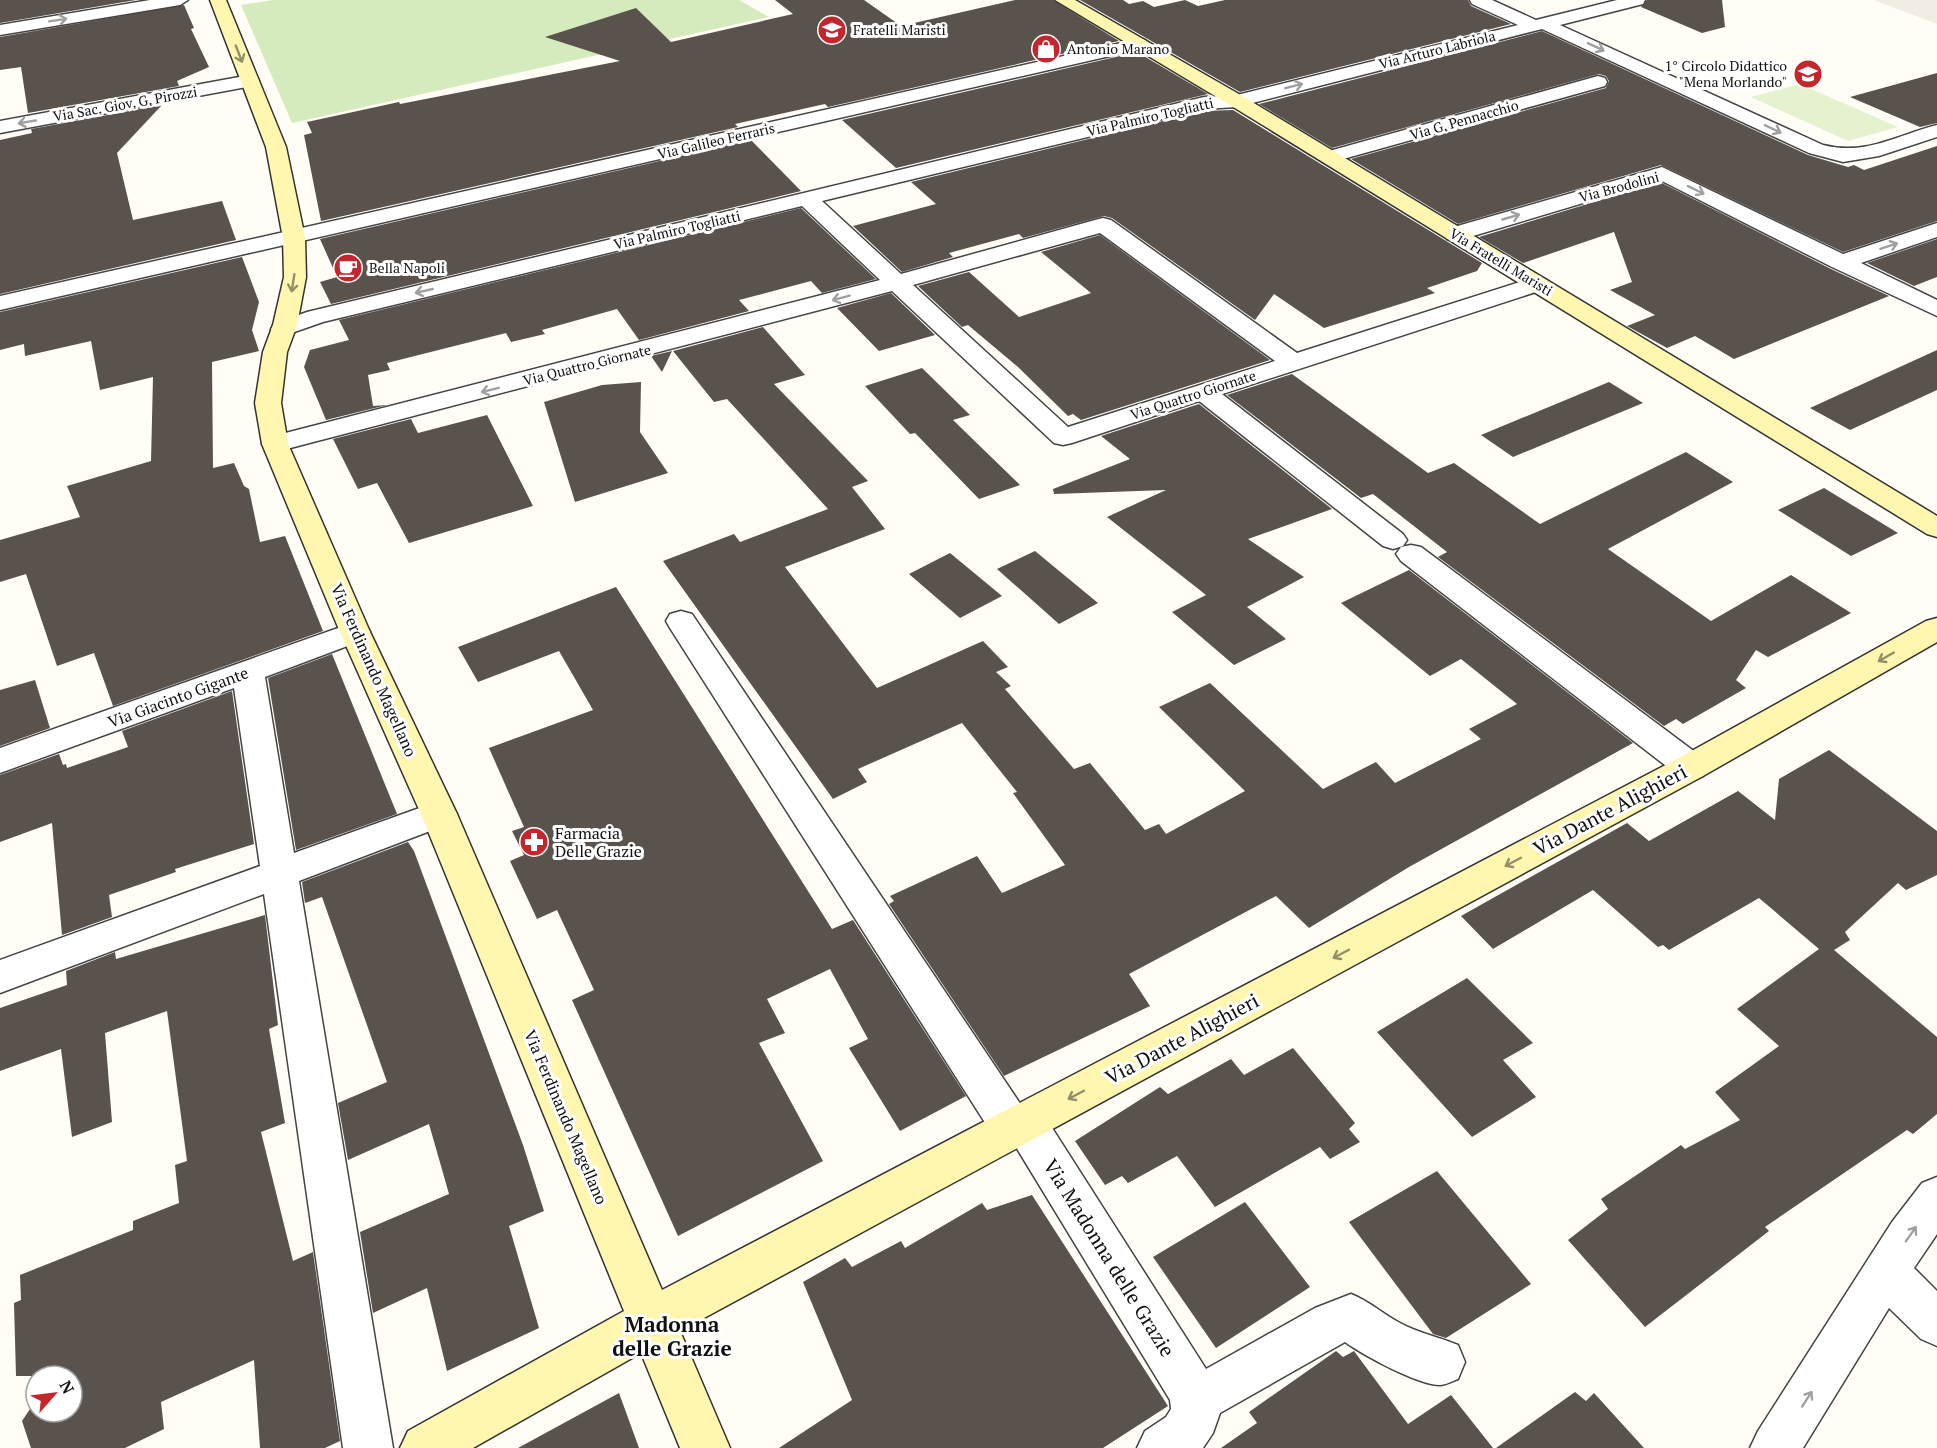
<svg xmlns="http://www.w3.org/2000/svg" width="1937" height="1448" viewBox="0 0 1937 1448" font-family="'PT Serif',serif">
	<rect width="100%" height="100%" fill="#fffdf5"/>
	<path fill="#d5ebbd" d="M273,0H739L769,17L292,123L241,5Z"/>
	<path fill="#e6f2cf" d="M1800,84L1898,127L1848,141L1751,97Z"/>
	<path fill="#f1ede2" d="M1874,0H1937V24Z"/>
	<g fill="#5a524d">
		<path d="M0,0H136L0,23Z"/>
		<path d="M775,0H864L901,26L1015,0H1053L1119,41L828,107L825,104L735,124L738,127L321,221L304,135L312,133L307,122L399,102L400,104L620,61L545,37L636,8L671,42L793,14Z"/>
		<path d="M1080,0H1123L1129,4L1143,1L1154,7L1185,0L1198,6L1225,0H1468L1471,6L1511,24L1240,92Z"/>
		<path d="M1647,0H1722L1725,27L1702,33L1641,7Z"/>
		<path d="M184,5L194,28L191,29L209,67L177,81L179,86L28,113L21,67L0,70V37Z"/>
		<path d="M1542,31L1808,155L1848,167L1854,165L1864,170L1937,146V221L1843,252L1661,165L1458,224L1351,159L1606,88L1609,81L1606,76L1599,74L1332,148L1259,104Z"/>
		<path d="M1137,52L1208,94L896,168L842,120Z"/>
		<path d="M1937,73V123L1920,127L1850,97Z"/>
		<path d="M162,105L117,153L133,220L222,201L236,240L0,294V140L32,133L31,129Z"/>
		<path d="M1233,110L1482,263L1477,271L1427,288L1435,293L1324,328L1274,294L1255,320L1112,218L1104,216L1023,238L1019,234L949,253L953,257L902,272L853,226L936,204L911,182L1204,111Z"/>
		<path d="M751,140L801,191L331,304L320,282L337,277L320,239Z"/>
		<path d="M1660,182L1831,269L1889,296L1734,359L1695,336L1667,348L1627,326L1655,315L1610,290L1632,282L1614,232L1523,263L1479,237Z"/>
		<path d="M801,208L876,279L822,293L811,281L739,300L749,311L639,340L617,309L542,330L545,334L511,342L506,333L387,363L390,370L368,375L373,406L387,405L326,420L304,367L310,350L349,340L339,320Z"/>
		<path d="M1100,235L1270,360L1081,420L1073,414L1068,416L1018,367L968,325L962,327L918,286L969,272L1019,317L1091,293L1041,252Z"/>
		<path d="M1937,239V277L1914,286L1867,263Z"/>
		<path d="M242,257L259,302L252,330L259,351L212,362L213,468L234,463L244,486L249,489L260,542L285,536L323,631L113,706L94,653L57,666L26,574L0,582V540L80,517L67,486L151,461L153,377L100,390L91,341L25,356L24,344L0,350V312Z"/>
		<path d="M891,293L935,335L879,351L837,308Z"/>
		<path d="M763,327L805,375L774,384L868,481L852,487L885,529L785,567L826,621L877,688L983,641L1008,667L996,672L1011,686L1005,689L1074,769L1090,763L1145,830L1159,824L1166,834L1245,791L1159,707L1210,683L1323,789L1376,762L1395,783L1481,739L1469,729L1517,704L1461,659L1430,676L1341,603L1409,570L1633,743L1409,867L1309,928L1276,896L1129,974L1150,1006L1004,1076L889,904L894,901L890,896L977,856L1002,893L1065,865L1013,793L1017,792L962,723L858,769L867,782L833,799L663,561L734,534L740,542L828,509L727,399L714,402L673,351Z"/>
		<path d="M1937,350V390L1850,430L1810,408Z"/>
		<path d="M672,351L662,372L651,356Z"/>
		<path d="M922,368L970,415L953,420L1020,485L979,499L915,433L910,434L865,386Z"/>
		<path d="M1292,374L1428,473L1454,463L1540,524L1686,452L1733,482L1608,549L1711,621L1791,575L1851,613L1768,657L1756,650L1736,680L1746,688L1683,724L1676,719L1664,726L1438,557L1447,552L1373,494L1361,498L1227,395Z"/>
		<path d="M641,382L640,432L668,473L575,502L544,402L602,385Z"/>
		<path d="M1609,382L1643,403L1513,457L1481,435Z"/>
		<path d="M1199,404L1332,509L1248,539L1304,577L1247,607L1286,639L1234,665L1172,612L1206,595L1107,517L1166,490L1054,494L1053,489L1130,459L1101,436Z"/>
		<path d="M487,415L533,506L409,543L377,483L358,489L333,439L411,419L418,433Z"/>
		<path d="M1824,488L1898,533L1851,556L1778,510Z"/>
		<path d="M1035,551L1098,603L1059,624L997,569Z"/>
		<path d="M950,553L1002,596L960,618L909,574Z"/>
		<path d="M616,587L832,929L853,920L966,1096L900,1131L849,1048L868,1039L830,969L767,999L785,1033L759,1043L823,1161L678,1236L572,1000L594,990L557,910L537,919L510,861L524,855L512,831L524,827L489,748L593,710L559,651L478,682L458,647Z"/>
		<path d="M332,654L397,814L296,850L268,678Z"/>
		<path d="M35,680L50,728L0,746V690Z"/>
		<path d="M232,691L254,844L175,869L176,872L109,895L112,917L62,935L52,823L0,842V775L59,754L63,765L66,764L67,768L128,747L122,731Z"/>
		<path d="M1829,750L1937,831V875L1906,890L1898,883L1845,932L1850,940L1834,950L1937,1037V1114L1913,1134L1907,1130L1765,1227L1769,1231L1645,1327L1568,1240L1608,1209L1601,1199L1681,1145L1685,1149L1740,1120L1715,1092L1779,1046L1737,1009L1819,949L1759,898L1669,950L1663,945L1658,947L1593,890L1493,949L1461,916L1627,823L1649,841L1738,791L1775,820L1779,779Z"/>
		<path d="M408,842L414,851L523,1145L544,1211L509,1226L539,1328L447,1371L427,1288L373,1313L360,1232L449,1194L429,1124L348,1160L338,1103L387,1082L322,897L305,903L302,882Z"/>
		<path d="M265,915L278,1025L269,1029L285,1123L261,1132L293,1261L313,1252L340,1441L325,1448H260L254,1360L161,1402L164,1429L125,1448H31L22,1421L36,1400V1412H72V1376H16L14,1303L21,1300L20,1275L133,1230V1221L179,1203L175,1165L187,1161L167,1011L105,1033L112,1122L72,1137L61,1049L0,1071V1008L67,985L66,971L115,952L116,959Z"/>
		<path d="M1467,978L1533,1043L1503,1060L1536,1097L1472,1137L1377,1032Z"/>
		<path d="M1293,1048L1355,1123L1349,1129L1360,1142L1330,1159L1320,1147L1215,1207L1177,1156L1128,1183L1122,1176L1105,1185L1075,1141L1160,1087L1168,1094L1231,1059L1244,1075Z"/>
		<path d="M1437,1171L1531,1284L1446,1338L1433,1334L1349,1222Z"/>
		<path d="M1032,1195L1168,1406L1103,1448H779L852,1400L803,1282L845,1258L852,1267L901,1241L905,1248L982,1203L987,1210Z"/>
		<path d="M1245,1202L1310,1287L1216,1348L1153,1257Z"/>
		<path d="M1336,1351L1343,1357L1354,1351L1408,1424L1451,1395L1493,1448H1221L1257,1423L1249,1412Z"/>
		<path d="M1575,1392L1586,1401L1594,1393L1644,1448H1496Z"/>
		<path d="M619,1393L639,1448H518Z"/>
	</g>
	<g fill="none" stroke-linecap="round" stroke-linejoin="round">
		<g stroke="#444" stroke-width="3">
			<g id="street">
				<path d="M150,0H188L180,5L0,35V25Z"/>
				<path d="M1470,0H1492L1536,20L1617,0H1645L1643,4L1560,25L1823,145C1866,156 1897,135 1937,125V137L1879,156L1843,162L1809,153L1542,29L1237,107L1204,109L822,201L901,274L1095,220L1103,218L1111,220L1297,353L1529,279L1537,277L1545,279L1549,284L1545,289L1222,394L1403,534L1407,540L1403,546L1393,549L1383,546L1199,401L1072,443L1063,445L1054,443L892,291L275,452L266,450L262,444L266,438L880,280L802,206L323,322L283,336L274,334L271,329L274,324L307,312L1204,97L1237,95L1518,25L1472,4ZM1100,233L1275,361L1068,427L913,285Z"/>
				<path d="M1139,39L1145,40L1148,44L1145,48L0,310V296Z"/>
				<path d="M250,75L257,77L259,81L257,85L0,133V121Z"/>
				<path d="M1598,76L1605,78L1607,82L1605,86L1336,161H1322L1319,157L1322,153Z"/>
				<path d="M1662,167L1843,254L1937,223V237L1861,263L1937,300V316L1832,267L1660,180L1463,239L1455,241L1447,239L1444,234L1447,229Z"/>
				<path d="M1411,545L1421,547L1703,758L1708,767L1703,776L1691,780L1679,776L1401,561L1396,554L1401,547Z"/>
				<path d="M681,611L692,614L1021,1105L1025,1104L1040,1109L1206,1369L1315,1308L1351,1294C1369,1301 1383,1314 1400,1323C1418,1333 1439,1337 1458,1345L1465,1362L1458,1379C1453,1381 1445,1385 1440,1385C1418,1385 1363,1355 1345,1342L1220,1413L1213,1433L1203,1448H1137L1145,1431L1166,1417L1171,1409L1170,1400L1016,1147L1013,1148L998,1143L670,628L666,621L670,614Z"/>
				<path d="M355,622L366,625L370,632L366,639L265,677L294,853L439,801L451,805L457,814L451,823L299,881L393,1448H343L264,894L0,993V960L260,866L234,688L0,773V748Z"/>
				<path d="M1937,1177V1234L1914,1268L1937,1291V1346L1921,1339L1889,1308L1803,1448H1750L1758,1431L1892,1222L1922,1183Z"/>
			</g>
		</g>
		<g stroke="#333" stroke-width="3">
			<g id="secondary">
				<path d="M210,0H226L286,147L305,238L306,277L297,325L287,352L281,403L288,444L370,632L457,814L662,1290L1679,758L1926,621L1937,618V642L1703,776L680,1331L730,1448H680L641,1353L473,1448H400L408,1431L624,1311L421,814L340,632L262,444L255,403L263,352L273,325L284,277L283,238L266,147Z"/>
				<path d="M1055,0H1075L1244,97L1937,516V537L1927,534L1230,105Z"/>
			</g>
		</g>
		<use href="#street" fill="#fff" fill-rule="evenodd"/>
		<use href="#secondary" fill="#fff6b0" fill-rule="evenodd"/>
	</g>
	<defs><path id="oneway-shaft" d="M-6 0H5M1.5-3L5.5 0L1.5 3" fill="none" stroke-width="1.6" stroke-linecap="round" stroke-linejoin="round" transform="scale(1.5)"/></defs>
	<g stroke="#a0a0a0">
		<use href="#oneway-shaft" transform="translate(58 20) rotate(-9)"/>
		<use href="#oneway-shaft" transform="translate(1596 47) rotate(25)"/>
		<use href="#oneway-shaft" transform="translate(1294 86) rotate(-14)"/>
		<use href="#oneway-shaft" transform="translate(27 122) rotate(170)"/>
		<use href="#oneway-shaft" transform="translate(1773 129) rotate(25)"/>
		<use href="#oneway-shaft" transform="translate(1696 190) rotate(26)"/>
		<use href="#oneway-shaft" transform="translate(1511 217) rotate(-16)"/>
		<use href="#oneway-shaft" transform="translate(1889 246) rotate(-18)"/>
		<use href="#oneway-shaft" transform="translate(424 291) rotate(167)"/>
		<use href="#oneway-shaft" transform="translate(841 298) rotate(165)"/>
		<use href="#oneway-shaft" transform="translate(490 390) rotate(166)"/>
		<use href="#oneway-shaft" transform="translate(1911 1234) rotate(-55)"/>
		<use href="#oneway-shaft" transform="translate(1807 1399) rotate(-57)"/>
	</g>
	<g stroke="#948f68">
		<use href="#oneway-shaft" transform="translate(239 54) rotate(69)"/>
		<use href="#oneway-shaft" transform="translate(293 283) rotate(99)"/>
		<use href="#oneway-shaft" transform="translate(1886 657) rotate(150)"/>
		<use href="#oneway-shaft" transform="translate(1513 862) rotate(152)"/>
		<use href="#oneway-shaft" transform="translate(1341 954) rotate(152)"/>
		<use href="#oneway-shaft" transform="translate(1076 1095) rotate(152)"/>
	</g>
	<defs>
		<g id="school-disc" transform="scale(1.5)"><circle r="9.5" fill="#c4262e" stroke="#fff"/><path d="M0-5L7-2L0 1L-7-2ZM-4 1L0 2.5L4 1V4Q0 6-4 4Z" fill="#fff"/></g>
		<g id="shop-disc" transform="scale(1.5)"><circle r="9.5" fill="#c4262e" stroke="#fff"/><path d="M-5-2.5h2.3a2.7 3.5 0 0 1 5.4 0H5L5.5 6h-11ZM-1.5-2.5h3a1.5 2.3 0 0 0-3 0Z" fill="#fff"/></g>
		<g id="cafe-disc" transform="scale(1.5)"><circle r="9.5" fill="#c4262e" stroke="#fff"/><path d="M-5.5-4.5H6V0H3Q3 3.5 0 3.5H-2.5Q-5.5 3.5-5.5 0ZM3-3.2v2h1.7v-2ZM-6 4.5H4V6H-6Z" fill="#fff"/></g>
		<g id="pharmacy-disc" transform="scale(1.5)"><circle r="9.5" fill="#c4262e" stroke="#fff"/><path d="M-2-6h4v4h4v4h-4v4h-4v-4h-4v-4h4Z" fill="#fff"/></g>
	</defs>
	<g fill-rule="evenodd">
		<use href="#school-disc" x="832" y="30"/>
		<use href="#shop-disc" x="1046" y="49"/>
		<use href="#school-disc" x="1808" y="74"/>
		<use href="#cafe-disc" x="348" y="268"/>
		<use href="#pharmacy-disc" x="534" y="842"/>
	</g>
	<g text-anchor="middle" stroke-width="6" stroke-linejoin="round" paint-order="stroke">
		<g font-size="14" fill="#111" stroke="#fff" text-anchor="start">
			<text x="853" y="35">Fratelli Maristi</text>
			<text x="1067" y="54">Antonio Marano</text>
			<text x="1787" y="71" text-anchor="end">1° Circolo Didattico<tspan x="1787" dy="16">"Mena Morlando"</tspan></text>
			<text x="369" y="273">Bella Napoli</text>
		</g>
		<g font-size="14" fill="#111" stroke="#fff">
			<text transform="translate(1437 50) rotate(-14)" y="5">Via Arturo Labriola</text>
			<text transform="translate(125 104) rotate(-10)" y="5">Via Sac. Giov. G. Pirozzi</text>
			<text transform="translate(1150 117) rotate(-13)" y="5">Via Palmiro Togliatti</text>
			<text transform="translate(1464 120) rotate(-16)" y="5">Via G. Pennacchio</text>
			<text transform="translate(716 141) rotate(-13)" y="5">Via Galileo Ferraris</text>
			<text transform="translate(1619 187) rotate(-15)" y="5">Via Brodolini</text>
			<text transform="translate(677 230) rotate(-13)" y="5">Via Palmiro Togliatti</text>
			<text transform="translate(1501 262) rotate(31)" y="5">Via Fratelli Maristi</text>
			<text transform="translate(587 365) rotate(-14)" y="5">Via Quattro Giornate</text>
			<text transform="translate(1193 395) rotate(-18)" y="5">Via Quattro Giornate</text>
		</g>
		<g font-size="16" fill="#111" stroke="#fff">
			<text transform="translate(374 670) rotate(66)" y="6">Via Ferdinando Magellano</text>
			<text transform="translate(178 697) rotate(-20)" y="6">Via Giacinto Gigante</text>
			<text transform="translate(566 1117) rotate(67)" y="6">Via Ferdinando Magellano</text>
		</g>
		<g font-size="16" fill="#111" stroke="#fff" text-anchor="start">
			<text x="555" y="839">Farmacia<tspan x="555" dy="18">Delle Grazie</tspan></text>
		</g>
		<g font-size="20" fill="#111" stroke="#fff">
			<text transform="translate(1610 810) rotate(-28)" y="7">Via Dante Alighieri</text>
			<text transform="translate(1182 1039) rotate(-28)" y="7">Via Dante Alighieri</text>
			<text transform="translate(1109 1258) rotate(58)" y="7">Via Madonna delle Grazie</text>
		</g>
		<g font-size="21" font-weight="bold" fill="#111" stroke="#fff">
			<text x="672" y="1332">Madonna<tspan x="672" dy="24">delle Grazie</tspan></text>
		</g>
	</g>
	<g transform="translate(54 1394) rotate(62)"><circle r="28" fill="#ffffff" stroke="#a0a0a0" stroke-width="1.5"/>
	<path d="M0-4.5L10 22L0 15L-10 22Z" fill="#c4262e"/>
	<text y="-9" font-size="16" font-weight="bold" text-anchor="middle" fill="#111111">N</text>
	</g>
</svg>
